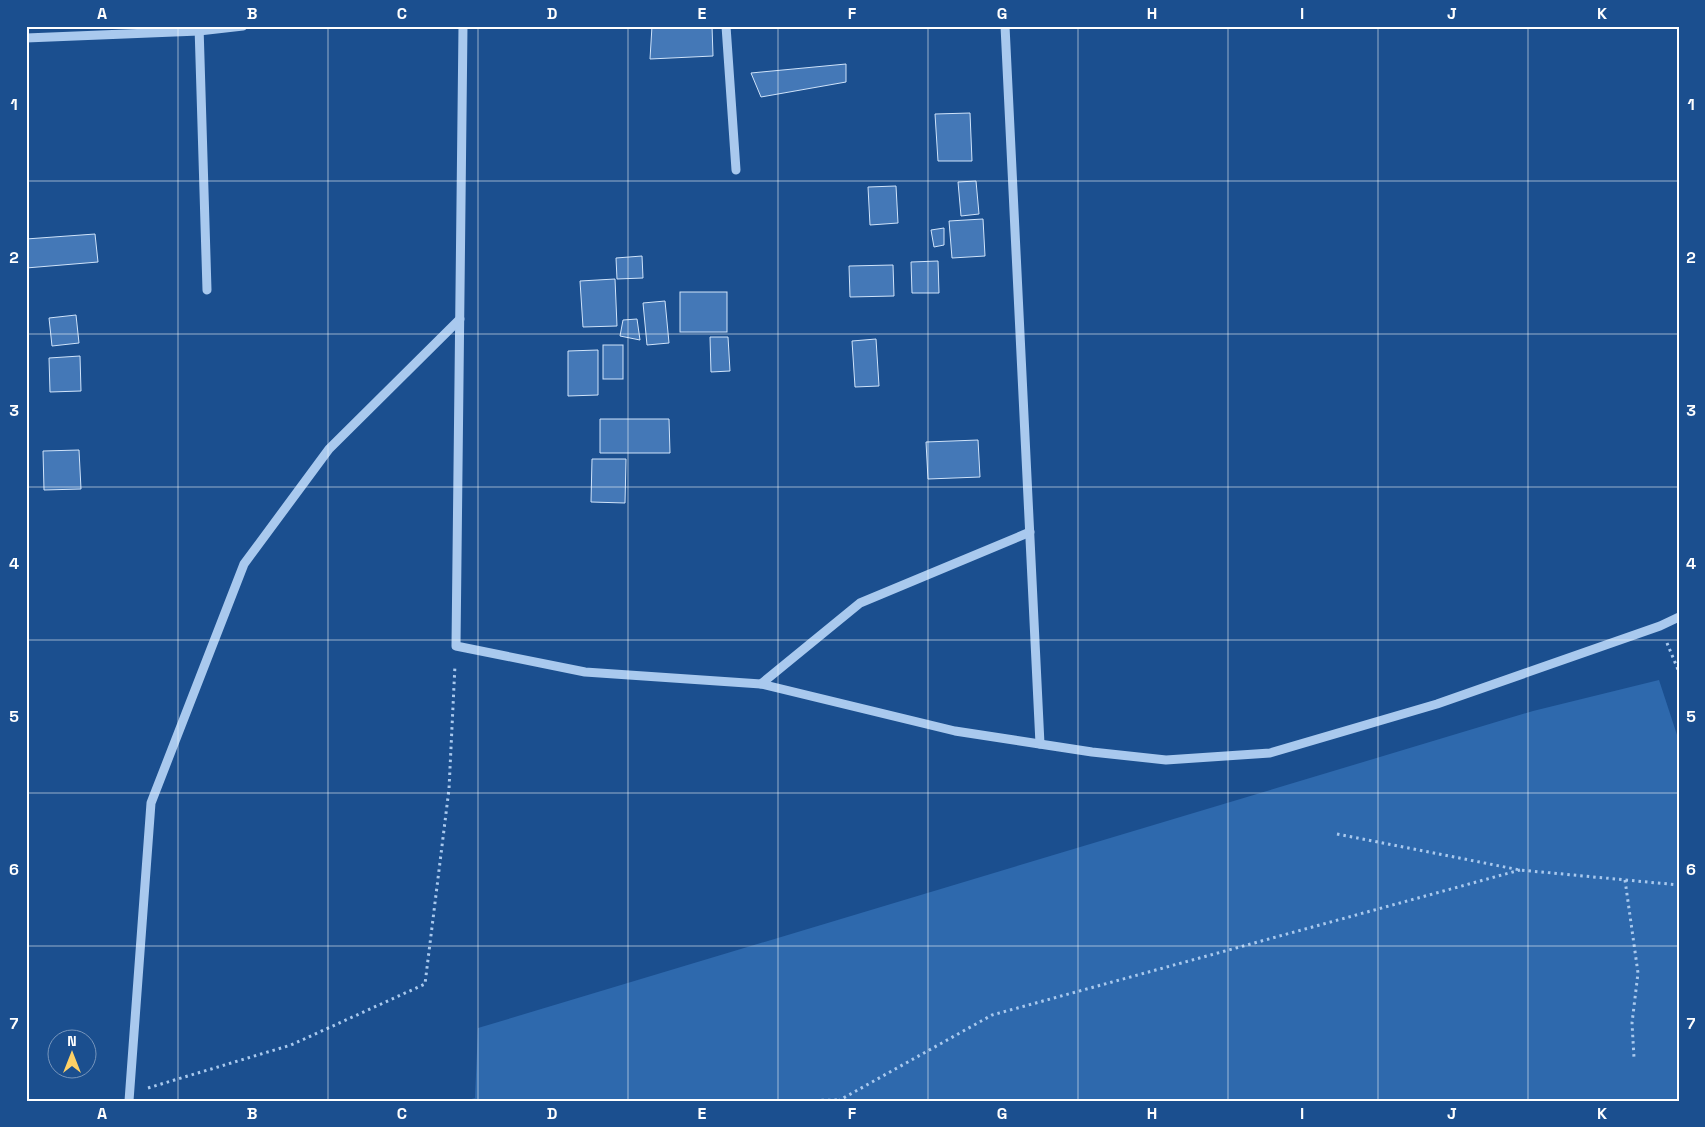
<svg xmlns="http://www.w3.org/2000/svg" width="1705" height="1127" viewBox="0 0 1705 1127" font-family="'Space Grotesk',sans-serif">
	<rect width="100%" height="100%" fill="#1b4f8f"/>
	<path fill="#2e69ad" d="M1659,680L1679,741V1101H464L475,1098L478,1028L1533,711Z"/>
	<g fill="#4478b7" stroke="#cfe3fa">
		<path d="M652,26H712L713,56L650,59Z"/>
		<path d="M846,64V82L761,97L751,73Z"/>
		<path d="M970,113L972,161H938L935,114Z"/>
		<path d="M976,181L979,214L961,216L958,182Z"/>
		<path d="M896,186L898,223L870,225L868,187Z"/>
		<path d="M983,219L985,256L952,258L949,221Z"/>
		<path d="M944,228V245L934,247L931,230Z"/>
		<path d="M95,234L98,262L26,268V239Z"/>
		<path d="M642,256L643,278L617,279L616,258Z"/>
		<path d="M938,261L939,293H912L911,262Z"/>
		<path d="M893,265L894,296L850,297L849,266Z"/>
		<path d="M615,279L617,326L583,327L580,281Z"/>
		<rect x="680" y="292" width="47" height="40"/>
		<path d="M665,301L669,343L647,345L643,303Z"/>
		<path d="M76,315L79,343L52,346L49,318Z"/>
		<path d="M637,319L640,340L620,336L623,320Z"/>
		<path d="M710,337H728L730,371L711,372Z"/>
		<path d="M876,339L879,386L855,387L852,341Z"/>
		<rect x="603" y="345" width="20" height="34"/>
		<path d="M598,350V395L568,396V351Z"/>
		<path d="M80,356L81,391L50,392L49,358Z"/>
		<path d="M600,419H669L670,453H600Z"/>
		<path d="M978,440L980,477L928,479L926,442Z"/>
		<path d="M79,450L81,489L44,490L43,451Z"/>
		<path d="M592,459H626L625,503L591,502Z"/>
	</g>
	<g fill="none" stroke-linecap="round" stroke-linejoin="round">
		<g stroke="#a9c9ee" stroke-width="3" stroke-dasharray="2.5 4" stroke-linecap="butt">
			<path d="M1667,643L1679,672"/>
			<path d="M1337,834L1520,870L1679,885"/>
			<path d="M1625,880L1638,973L1632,1023L1634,1058"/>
			<path d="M148,1088L291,1045L425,984L449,789L455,665"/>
			<path d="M789,1101L840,1100"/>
			<path d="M838,1101L992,1015L1520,870"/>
		</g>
		<g stroke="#a9c9ee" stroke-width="9">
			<path d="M199,26L207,290"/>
			<path d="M463,26L456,646L585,672L761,684L955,731L1092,752L1166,760L1270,753L1437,704L1660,626L1679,617"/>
			<path d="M726,26L736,170"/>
			<path d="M1005,26L1040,744"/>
			<path d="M26,38L199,31L243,26"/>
			<path d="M761,684L860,603L1030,532"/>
			<path d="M129,1101L151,803L244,564L329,449L460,319"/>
		</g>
	</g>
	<path fill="none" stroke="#fff" stroke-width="1" stroke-opacity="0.55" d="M178,26V1101M328,26V1101M478,26V1101M628,26V1101M778,26V1101M928,26V1101M1078,26V1101M1228,26V1101M1378,26V1101M1528,26V1101M26,181H1679M26,334H1679M26,487H1679M26,640H1679M26,793H1679M26,946H1679"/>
	<rect width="1705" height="1127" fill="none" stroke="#1b4f8f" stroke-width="55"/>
	<g transform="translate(72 1054)"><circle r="24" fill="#1b4f8f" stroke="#7695bc"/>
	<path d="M0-4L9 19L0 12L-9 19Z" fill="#ffd166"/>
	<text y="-8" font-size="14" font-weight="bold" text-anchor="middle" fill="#ffffff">N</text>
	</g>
	<rect x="28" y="28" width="1650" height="1072" fill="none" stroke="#fff" stroke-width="2"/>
	<g font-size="16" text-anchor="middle" font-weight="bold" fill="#fff">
		<text x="102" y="19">A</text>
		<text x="252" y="19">B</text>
		<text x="402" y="19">C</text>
		<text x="552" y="19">D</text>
		<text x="702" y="19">E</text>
		<text x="852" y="19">F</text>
		<text x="1002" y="19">G</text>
		<text x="1152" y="19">H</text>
		<text x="1302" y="19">I</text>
		<text x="1452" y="19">J</text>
		<text x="1602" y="19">K</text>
		<text x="14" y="110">1</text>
		<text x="1691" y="110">1</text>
		<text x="14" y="263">2</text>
		<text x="1691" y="263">2</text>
		<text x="14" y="416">3</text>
		<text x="1691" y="416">3</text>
		<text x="14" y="569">4</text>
		<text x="1691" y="569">4</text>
		<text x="14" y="722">5</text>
		<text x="1691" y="722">5</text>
		<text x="14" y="875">6</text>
		<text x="1691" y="875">6</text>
		<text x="14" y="1029">7</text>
		<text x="1691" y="1029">7</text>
		<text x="102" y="1119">A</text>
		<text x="252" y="1119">B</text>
		<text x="402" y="1119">C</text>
		<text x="552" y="1119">D</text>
		<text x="702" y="1119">E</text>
		<text x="852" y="1119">F</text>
		<text x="1002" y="1119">G</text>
		<text x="1152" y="1119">H</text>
		<text x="1302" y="1119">I</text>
		<text x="1452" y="1119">J</text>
		<text x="1602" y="1119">K</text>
	</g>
</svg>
